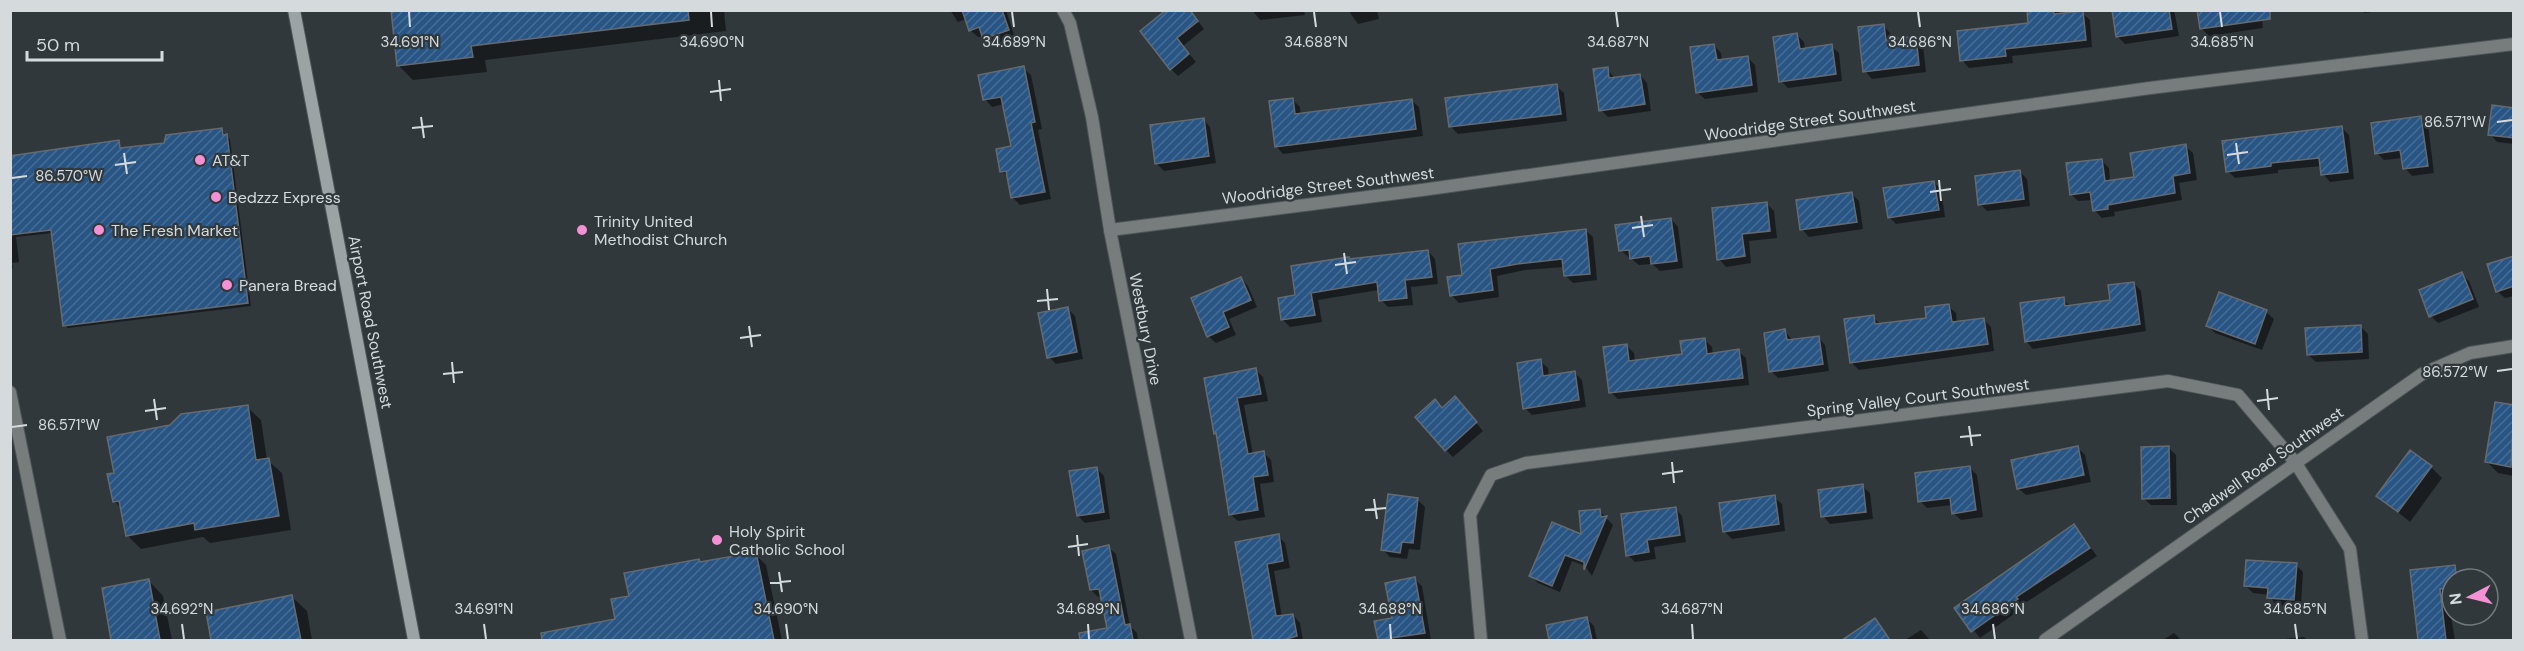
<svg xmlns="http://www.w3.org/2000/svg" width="2524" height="651" viewBox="0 0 2524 651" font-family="'DM Sans',sans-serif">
	<defs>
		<pattern id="building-hatch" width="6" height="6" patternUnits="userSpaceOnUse" patternTransform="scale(1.5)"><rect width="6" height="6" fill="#285584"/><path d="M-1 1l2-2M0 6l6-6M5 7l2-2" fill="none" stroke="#466d95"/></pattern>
	</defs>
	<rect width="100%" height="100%" fill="#30383c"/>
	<g fill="#0007">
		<path d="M392,10H724L726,31L485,60L487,72L413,80L399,66Z"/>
		<path d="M950,10H1006L1015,38L991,46L983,36L978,37L970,30L967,19L958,22Z"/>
		<path d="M1169,10H1190L1204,29L1183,46L1196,62L1178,76L1171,69Z"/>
		<path d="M1252,10H1304L1305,15L1260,20Z"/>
		<path d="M1348,10H1377L1379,19L1358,24Z"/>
		<path d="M2028,10H2059L2060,15L2082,13L2090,20L2092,47L2012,56L2013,63L1969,68L1962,60L2030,24Z"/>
		<path d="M2126,10H2174L2179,36L2125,44L2118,37Z"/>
		<path d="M2261,10L2263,28L2209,36L2201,28Z"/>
		<path d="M2361,10H2387L2364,13Z"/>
		<path d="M1883,25L1890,33L1891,41L1915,38L1923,45L1926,72L1872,79L1865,71Z"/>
		<path d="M1797,35L1804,42L1805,49L1831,46L1839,53L1842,81L1788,88L1781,81Z"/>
		<path d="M1714,45L1721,53L1722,61L1747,57L1755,65L1758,92L1705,99L1697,92Z"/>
		<path d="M1023,68L1031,75L1042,129L1038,130L1051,199L1020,205L1013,198L1009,178L1002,171L1012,147L1004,104L992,107L985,99Z"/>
		<path d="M1607,68L1615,79L1640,75L1647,83L1651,111L1608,117L1601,110Z"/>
		<path d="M1556,86L1564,93L1567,121L1458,134L1450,126Z"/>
		<path d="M1292,99L1300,107L1301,115L1411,100L1419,107L1423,136L1283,154L1276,146Z"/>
		<path d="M2514,109V144L2497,142L2490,134Z"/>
		<path d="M2420,118L2428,125L2434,173L2412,176L2405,168L2403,158L2384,160L2377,153Z"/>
		<path d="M1203,119L1210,127L1216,163L1164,171L1156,163Z"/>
		<path d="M2342,128L2349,135L2354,179L2330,182L2323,174L2322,166L2278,170V173L2235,178L2228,171Z"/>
		<path d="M222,130L230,139L251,306L68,328L64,325L53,233L16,237L19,262L12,263L13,268L10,269V157L118,142L122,150L165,144Z"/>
		<path d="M2185,146L2193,153L2197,180L2179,183L2182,200L2114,212L2115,216L2102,218L2094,210L2093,200L2078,201L2071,194L2101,160L2109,168L2110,182L2136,178Z"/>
		<path d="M2020,172L2027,179L2030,206L1987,211L1980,204Z"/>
		<path d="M1934,182L1941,190L1945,217L1896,224L1889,217Z"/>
		<path d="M1852,194L1859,201L1863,229L1809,237L1802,229Z"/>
		<path d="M1766,203L1774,211L1777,238L1749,241L1751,263L1726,267L1719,259Z"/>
		<path d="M1671,219L1678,227L1683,268L1660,271L1652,264L1639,265L1620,250Z"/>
		<path d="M1585,230L1593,237L1597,280L1573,283L1565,275L1564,267L1525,270L1497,276L1499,297L1459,303L1451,295L1464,276Z"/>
		<path d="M1428,251L1435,259L1438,284L1411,287L1413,305L1388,307L1381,300L1379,290L1318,300L1322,322L1290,327L1282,319L1297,296L1350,261Z"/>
		<path d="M2514,257V296L2505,298L2497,291Z"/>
		<path d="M2461,274L2469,281L2479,307L2438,323L2431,316Z"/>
		<path d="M1241,278L1248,286L1257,307L1229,319L1236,335L1216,343L1208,336Z"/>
		<path d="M2134,283L2141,291L2146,331L2033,349L2026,341L2063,299L2071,307L2112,301Z"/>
		<path d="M1948,306L1956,313L1957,323L1983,319L1991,327L1994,351L1859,370L1852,363L1873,317L1881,325L1928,319Z"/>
		<path d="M1067,308L1075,316L1083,359L1056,364L1049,357Z"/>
		<path d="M2266,312L2274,319L2262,350L2215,333L2208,326Z"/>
		<path d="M2360,326L2368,334L2369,359L2316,362L2308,355Z"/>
		<path d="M1785,331L1793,341L1818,337L1825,345L1829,371L1778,378L1771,371Z"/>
		<path d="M1704,339L1712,347L1713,355L1738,351L1746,358L1749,385L1618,399L1610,392L1627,346L1634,353L1635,361L1684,355Z"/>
		<path d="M1540,361L1548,368L1549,377L1575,373L1582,380L1586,407L1532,415L1525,408Z"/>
		<path d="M1256,370L1263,377L1268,401L1244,405L1253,455L1264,453L1271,460L1274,482L1260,484L1265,517L1238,521L1230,514L1218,435L1206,380Z"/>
		<path d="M1462,406L1483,431L1453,457L1446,450L1442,409Z"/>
		<path d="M247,407L261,420L267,460L282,473L291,530L210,543L203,537L141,549L127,535L123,510L114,501L116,474L171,427Z"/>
		<path d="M2514,407V476L2498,473L2487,462Z"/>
		<path d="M2078,448L2085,455L2091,482L2026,495L2018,488Z"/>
		<path d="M2169,448L2176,455L2177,505H2151L2143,498Z"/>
		<path d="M2431,467L2442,478L2410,522L2378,496Z"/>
		<path d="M1096,468L1104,476L1110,519L1085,523L1078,516Z"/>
		<path d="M1970,468L1977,475L1983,517L1961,520L1953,513L1952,505L1927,508L1920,501Z"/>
		<path d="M1862,486L1870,493L1873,519L1830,524L1823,516Z"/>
		<path d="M1774,497L1782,504L1785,531L1732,539L1724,531Z"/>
		<path d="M1417,499L1425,507L1420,550L1409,549L1407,559L1390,557L1383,550Z"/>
		<path d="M1675,508L1682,516L1686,542L1654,547L1656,559L1635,562L1628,555Z"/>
		<path d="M1599,510L1613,525L1592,576L1585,566L1572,561L1560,592L1538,583L1531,576L1583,536Z"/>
		<path d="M2074,526L2097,556L2022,605L2024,607L1980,638L1956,608Z"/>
		<path d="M1278,536L1285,543L1290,568L1274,571L1282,617L1293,615L1300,623L1303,640H1255L1237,543Z"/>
		<path d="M1108,547L1116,554L1130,626L1137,633L1138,640H1105L1103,630L1109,629L1102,596L1098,597L1091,590Z"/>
		<path d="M755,554L766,565L782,640H555L553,633L616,621L631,597L699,560L702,563Z"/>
		<path d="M2296,565L2303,572L2301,606L2276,605L2269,595L2253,593L2246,586Z"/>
		<path d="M2454,566L2464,579H2452V598H2448L2455,640H2420L2411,571Z"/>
		<path d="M1414,579L1422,586L1431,640H1379L1376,622L1394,619Z"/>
		<path d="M149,581L163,596L172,640H113L103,589Z"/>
		<path d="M292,597L307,611L312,640H213L207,613Z"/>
		<path d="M1587,619L1594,626L1597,640H1551L1548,626Z"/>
		<path d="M1875,620L1882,628L1891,640H1862L1857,633Z"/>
		<path d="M1921,630L1930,640H1905Z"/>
		<path d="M2174,633L2181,640H2163Z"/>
		<path d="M2304,637L2307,640H2275Z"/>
	</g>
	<g fill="url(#building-hatch)" stroke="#646a70" stroke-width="1.5">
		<path d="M391,10H688L689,20L471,46L473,57L397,66Z"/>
		<path d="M962,10H1002L1009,30L983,39L979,27L969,31Z"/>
		<path d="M1166,10H1190L1198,21L1177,38L1189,54L1170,70L1140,31Z"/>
		<path d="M2027,10H2053L2054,14L2083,11L2086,40L2005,49L2006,56L1960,61L1957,31L2028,23Z"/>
		<path d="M2112,10H2169L2172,29L2116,37Z"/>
		<path d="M2197,10H2270V19L2200,29Z"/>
		<path d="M1884,24L1886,40L1916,36L1919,65L1863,72L1858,27Z"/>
		<path d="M1797,33L1800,49L1832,44L1836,74L1779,82L1773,37Z"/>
		<path d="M1714,44L1717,60L1748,56L1752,85L1696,93L1690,47Z"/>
		<path d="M1024,66L1035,122L1031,123L1045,192L1011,198L1006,171L1000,172L996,149L1011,146L1001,97L983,100L978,75Z"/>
		<path d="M1608,67L1609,78L1640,74L1645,104L1599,111L1593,69Z"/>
		<path d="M1557,84L1561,114L1449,127L1445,98Z"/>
		<path d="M1293,98L1295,114L1412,99L1416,129L1275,147L1269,101Z"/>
		<path d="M2492,105L2514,108V138L2488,135Z"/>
		<path d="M2421,116L2428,166L2403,169L2400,150L2375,154L2371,123Z"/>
		<path d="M1204,118L1209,156L1155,164L1150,125Z"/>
		<path d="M2342,126L2348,172L2321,175L2319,158L2271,163V166L2226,172L2222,141Z"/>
		<path d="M222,128L223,135L227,134L248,303L63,326L51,230L10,235V156L119,140L120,148L164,143L166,135Z"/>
		<path d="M2186,144L2190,173L2173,176L2175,193L2108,205V209L2093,211L2090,192L2070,195L2066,163L2102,159L2105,181L2134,177L2130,153Z"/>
		<path d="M2020,170L2024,199L1978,205L1975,176Z"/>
		<path d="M1934,181L1939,210L1888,218L1883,188Z"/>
		<path d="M1852,192L1857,222L1800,230L1796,200Z"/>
		<path d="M1767,202L1770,231L1742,234L1745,256L1717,260L1712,208Z"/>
		<path d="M1671,218L1677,261L1651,264L1650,256L1630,259L1629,250L1619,251L1615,225Z"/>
		<path d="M1586,229L1590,274L1564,276L1562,259L1517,264L1490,269L1493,290L1450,296L1447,277L1462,275L1458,244Z"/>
		<path d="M1428,250L1432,277L1405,280L1407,298L1379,301L1377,282L1311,293L1315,315L1281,320L1278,298L1295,295L1291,266L1349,257V259Z"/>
		<path d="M2514,256V286L2496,292L2487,264Z"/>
		<path d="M2462,272L2473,299L2429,317L2419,290Z"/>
		<path d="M1241,277L1251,300L1223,312L1229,327L1207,337L1191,298Z"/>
		<path d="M2134,282L2140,324L2025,342L2020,303L2064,297L2065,306L2110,300L2108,285Z"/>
		<path d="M2219,292L2267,310L2255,344L2206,326Z"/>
		<path d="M1949,304L1952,322L1984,318L1988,344L1850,363L1844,319L1874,315L1875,324L1926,318L1925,307Z"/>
		<path d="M1068,307L1077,352L1047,358L1038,313Z"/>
		<path d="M2361,325L2362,352L2307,355L2305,328Z"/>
		<path d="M1785,329L1787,340L1819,336L1823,364L1769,372L1764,333Z"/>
		<path d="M1705,338L1707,354L1739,349L1743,378L1609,393L1603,347L1627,344L1629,361L1682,354L1680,341Z"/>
		<path d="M1541,359L1543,376L1575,371L1579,400L1523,409L1517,363Z"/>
		<path d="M1256,368L1261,394L1237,398L1248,454L1264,451L1268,475L1253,477L1258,510L1229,515L1216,433L1214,434L1204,378Z"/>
		<path d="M1455,396L1477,422L1445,451L1415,417L1435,399L1442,408Z"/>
		<path d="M2495,402L2514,405L2511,467L2485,462Z"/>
		<path d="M248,405L256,460L269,458L279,516L195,530L194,523L126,536L119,501L113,502L107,474L114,473L107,437L170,425L181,414Z"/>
		<path d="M2078,446L2084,475L2017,489L2011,460Z"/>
		<path d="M2169,446L2170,498L2142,499L2141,447Z"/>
		<path d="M2410,450L2432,466L2398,512L2376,496Z"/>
		<path d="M1970,466L1976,510L1952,514L1950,498L1918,502L1915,473Z"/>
		<path d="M1097,467L1104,512L1077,516L1069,471Z"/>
		<path d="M1863,484L1866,512L1821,517L1818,490Z"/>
		<path d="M1388,494L1418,498L1413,543L1402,542L1400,553L1381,550Z"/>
		<path d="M1775,495L1779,524L1723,532L1719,503Z"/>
		<path d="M1676,507L1680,535L1647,540L1649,552L1626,556L1621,514Z"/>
		<path d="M1600,509L1601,517L1607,516L1584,570V562L1565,555L1552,586L1529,576L1552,522L1581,534L1579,511Z"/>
		<path d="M2074,524L2090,548L2016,597L2018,599L1971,632L1954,608Z"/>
		<path d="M1279,534L1283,561L1267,564L1276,616L1293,614L1297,636L1283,640H1253L1235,542Z"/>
		<path d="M1109,545L1125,625L1130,624L1133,640H1080L1079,633L1107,628L1099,589L1090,590L1082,551Z"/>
		<path d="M756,552L774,640H542L541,633L615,619L611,599L629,596L624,573L699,559L700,562Z"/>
		<path d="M2246,560L2297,563L2294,600L2267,598L2268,588L2244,586Z"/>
		<path d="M2455,565L2457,579H2452V588L2440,589L2446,640H2418L2410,570Z"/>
		<path d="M1415,577L1425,633L1378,640L1374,621L1392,618L1385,583Z"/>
		<path d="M149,579L160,640H111L102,588Z"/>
		<path d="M292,595L301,640H211L206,612Z"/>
		<path d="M1587,617L1592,640H1549L1546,625Z"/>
		<path d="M1875,618L1890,640H1842Z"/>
	</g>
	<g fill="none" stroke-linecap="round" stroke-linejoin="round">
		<g stroke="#4e5559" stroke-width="14">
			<g id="minor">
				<path d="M1063,10L1070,23L1092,117L1110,230L1191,640"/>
				<path d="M1110,230L1422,190L2150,88L2514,44"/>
				<path d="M10,392L60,640"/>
				<path d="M1481,640L1470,515L1491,475L1526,463L2168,381L2238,395L2295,462L2350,549L2362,640"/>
				<path d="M2045,640L2422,374L2470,353L2514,346"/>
			</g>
		</g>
		<g stroke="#4e5559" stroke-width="14">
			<path id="secondary" d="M294,10L414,640"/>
		</g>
		<use href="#minor" stroke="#777c7c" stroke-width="12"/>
		<use href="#secondary" stroke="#9ba3a4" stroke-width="12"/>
	</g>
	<path fill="none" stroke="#d5dadc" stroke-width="2" d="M409,12L410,27M711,12L712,27M1012,12L1014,27M1314,12L1316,27M1616,12L1618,27M1918,12L1920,27M2220,12L2222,27M719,80L721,101M710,92L731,89M421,117L424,138M2497,122L2512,120M412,128L433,126M2236,143L2239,164M124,153L127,174M2227,155L2248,152M115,165L136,162M12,178L27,176M1939,180L1941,201M1930,192L1951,189M1641,216L1644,237M1632,228L1653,225M1344,253L1347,274M1335,265L1356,262M1047,289L1049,310M1037,301L1058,299M749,326L752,347M740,338L761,335M452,362L454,383M2497,371L2512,369M443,374L463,372M2267,389L2269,410M154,399L157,420M2257,401L2278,398M145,411L166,408M1969,426L1972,446M12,427L27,425M1960,437L1981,435M1672,462L1674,483M1662,474L1683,471M1374,499L1377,519M1365,510L1386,508M1077,535L1079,556M1068,547L1088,544M779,572L782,592M770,583L791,581M182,624L184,639M484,624L486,639M786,624L788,639M1088,624L1089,639M1390,624L1391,639M1692,624L1693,639M1993,624L1995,639M2295,624L2297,639"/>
	<g fill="#f491d4" stroke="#30383c" stroke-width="2">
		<circle cx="200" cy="160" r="6"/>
		<circle cx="216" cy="197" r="6"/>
		<circle cx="99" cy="230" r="6"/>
		<circle cx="582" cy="230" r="6"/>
		<circle cx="227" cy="285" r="6"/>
		<circle cx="717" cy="540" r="6"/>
	</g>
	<g text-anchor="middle" stroke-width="4.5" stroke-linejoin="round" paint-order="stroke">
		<g font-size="16" fill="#d5dadc" stroke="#30383c">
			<text transform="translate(1810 120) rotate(-8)" y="6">Woodridge Street Southwest</text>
			<text transform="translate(1328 185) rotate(-7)" y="6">Woodridge Street Southwest</text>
			<text transform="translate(371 322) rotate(79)" y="6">Airport Road Southwest</text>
			<text transform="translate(1146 329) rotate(79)" y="6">Westbury Drive</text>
			<text transform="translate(1918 397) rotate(-7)" y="6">Spring Valley Court Southwest</text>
			<text transform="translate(2263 465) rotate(-35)" y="6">Chadwell Road Southwest</text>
		</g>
		<g font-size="16" fill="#d5dadc" stroke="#30383c" text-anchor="start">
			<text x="212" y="166">AT&amp;T</text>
			<text x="228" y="203">Bedzzz Express</text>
			<text x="594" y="227">Trinity United<tspan x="594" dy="18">Methodist Church</tspan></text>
			<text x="111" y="236">The Fresh Market</text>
			<text x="239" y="291">Panera Bread</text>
			<text x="729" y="537">Holy Spirit<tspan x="729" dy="18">Catholic School</tspan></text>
		</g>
	</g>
	<g font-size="15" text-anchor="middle" fill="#d5dadc" stroke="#30383c" stroke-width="4.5" stroke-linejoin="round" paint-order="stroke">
		<text x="410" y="47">34.691°N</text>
		<text x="712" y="47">34.690°N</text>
		<text x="1014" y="47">34.689°N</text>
		<text x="1316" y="47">34.688°N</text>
		<text x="1618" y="47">34.687°N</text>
		<text x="1920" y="47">34.686°N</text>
		<text x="2222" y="47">34.685°N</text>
		<text x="2455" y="127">86.571°W</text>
		<text x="69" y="181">86.570°W</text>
		<text x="2455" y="377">86.572°W</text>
		<text x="69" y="430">86.571°W</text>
		<text x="182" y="614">34.692°N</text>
		<text x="484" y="614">34.691°N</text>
		<text x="786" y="614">34.690°N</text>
		<text x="1088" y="614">34.689°N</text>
		<text x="1390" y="614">34.688°N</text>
		<text x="1692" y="614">34.687°N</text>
		<text x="1993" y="614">34.686°N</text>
		<text x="2295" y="614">34.685°N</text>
	</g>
	<rect width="2524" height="651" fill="none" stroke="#d5dadc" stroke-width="24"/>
	<g transform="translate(2470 597) rotate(263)"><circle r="28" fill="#30383c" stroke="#72797c" stroke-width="1.5"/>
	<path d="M0-4.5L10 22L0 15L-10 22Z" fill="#f491d4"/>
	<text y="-9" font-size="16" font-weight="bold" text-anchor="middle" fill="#d5dadc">N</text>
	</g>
	<path d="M27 51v9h135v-9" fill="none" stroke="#d5dadc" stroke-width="3"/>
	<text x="36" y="51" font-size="18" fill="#d5dadc" stroke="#30383c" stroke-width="4.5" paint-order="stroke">50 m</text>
</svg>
